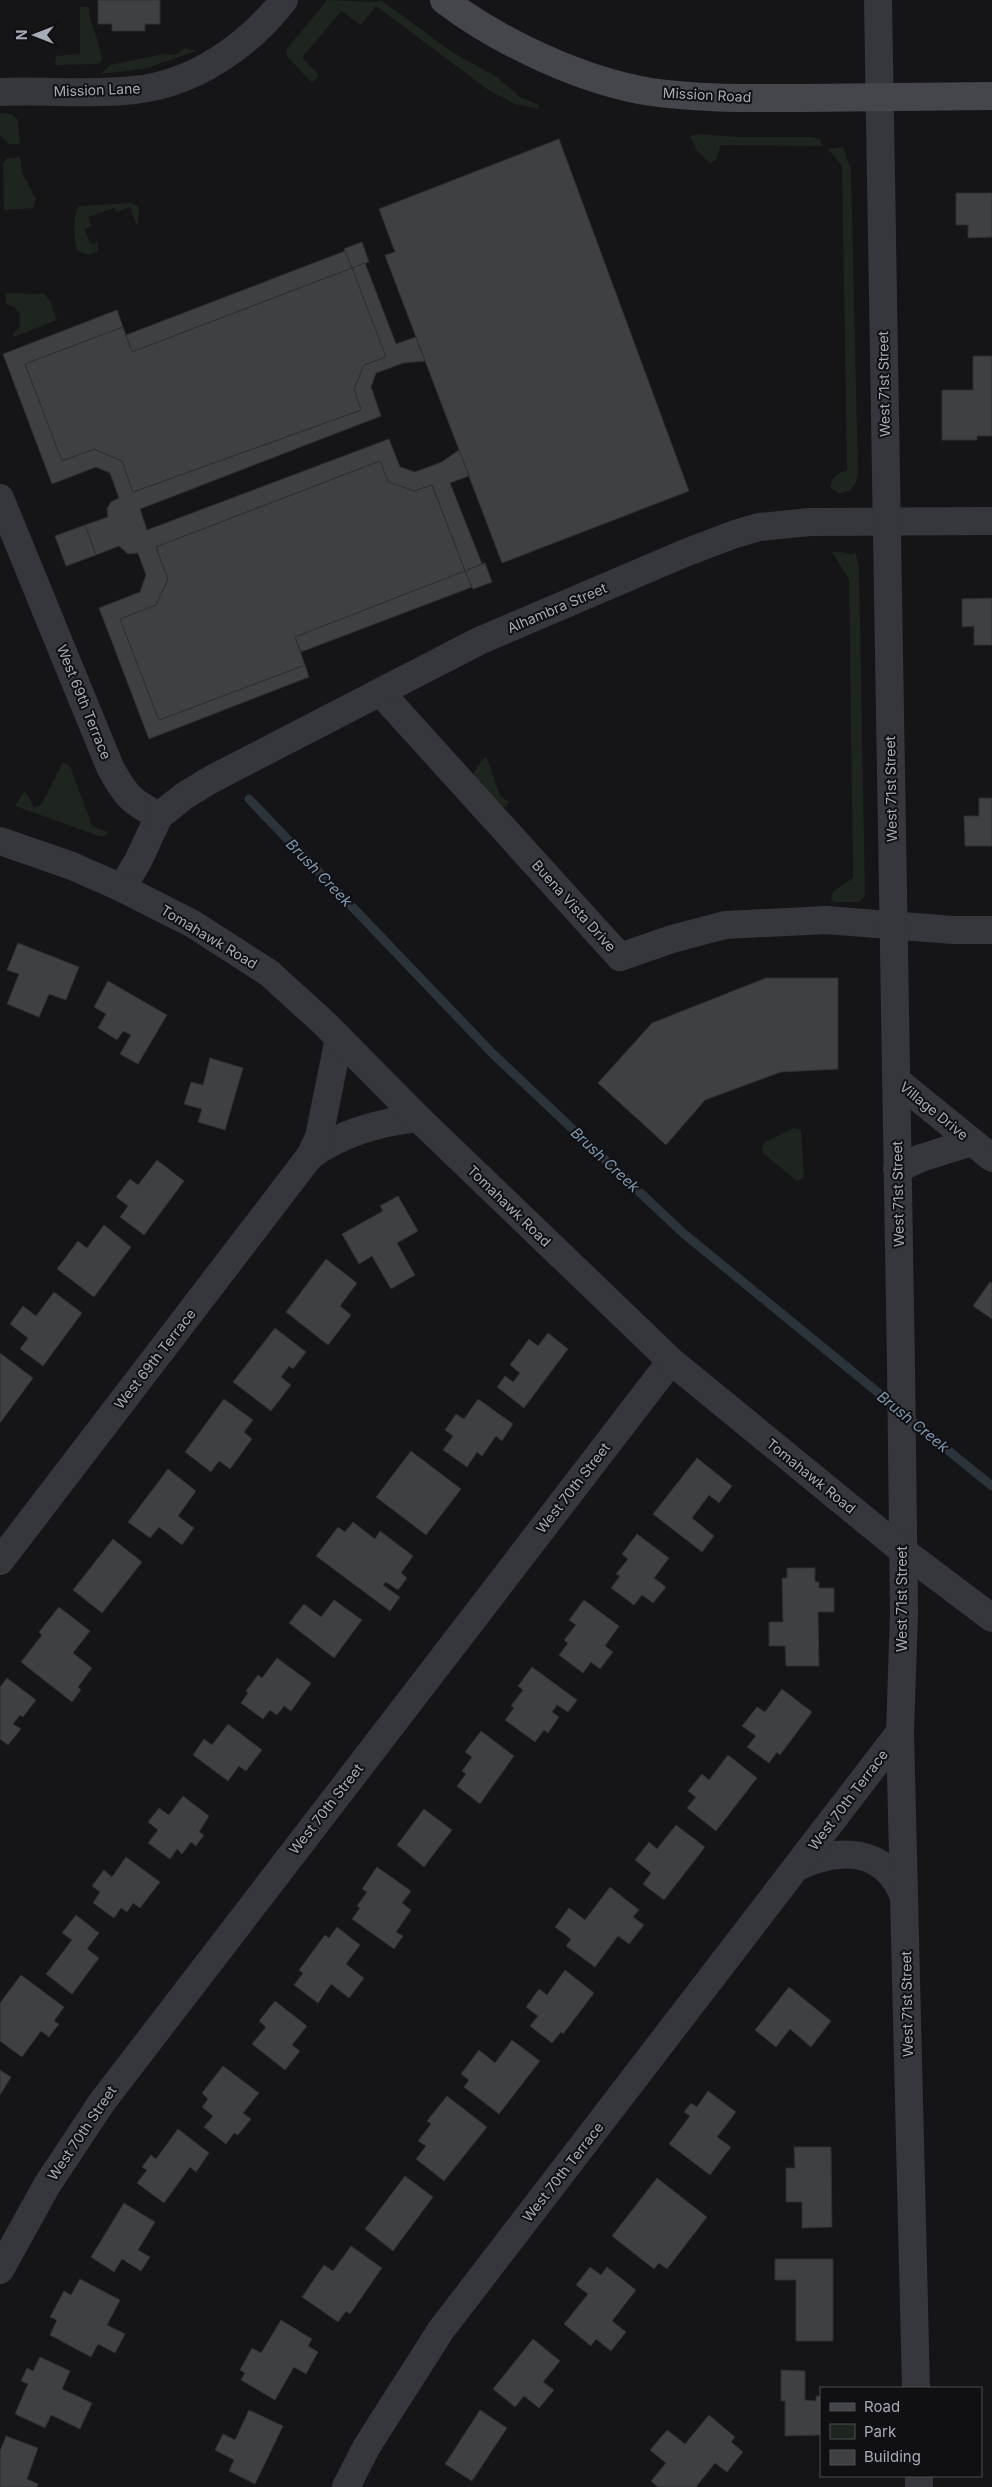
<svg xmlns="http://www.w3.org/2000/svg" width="992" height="2487" viewBox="0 0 992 2487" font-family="Inter,sans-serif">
	<rect width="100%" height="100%" fill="#151517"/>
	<g fill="#1d251e">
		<path d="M327,0L376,2L381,0L452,52L497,77L520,97L539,105L538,111L536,108L515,104L487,89L376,6L361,25L341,11L302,58L319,75L312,83L287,56L286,50Z"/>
		<path d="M80,7H89C89,24 100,41 102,60L98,64L55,65L56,56L80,54Z"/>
		<path d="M184,48L196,51L144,69L101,74L110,65L164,54L176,55Z"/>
		<path d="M0,113L11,114L18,120L20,144H9L0,135Z"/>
		<path d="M698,134L739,137H811L820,139L822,146L721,145L715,161L710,163L697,151L690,136Z"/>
		<path d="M843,147L851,169L858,474C856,485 851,493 839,493L831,488C831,476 838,474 847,470L842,166L828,149Z"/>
		<path d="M20,157L22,172L36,199L33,208L4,210L3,163L7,158Z"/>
		<path d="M132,203L139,207L138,224H136L130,207L116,212L114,208L88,217L92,226L84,229L91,244L98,242V251L89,255L78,251C73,241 73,215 79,206Z"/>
		<path d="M6,293L44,294L49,299L57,320L14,337L13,334L20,326V314L14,307L6,304Z"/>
		<path d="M832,552H842L852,555L855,552L859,567L865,894L862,900L859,902H834L831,898L834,891L853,878L849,579Z"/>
		<path d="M484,758H487L500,796L509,802L506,807H502L473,780L474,772Z"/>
		<path d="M63,762L70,766L92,826L108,832L105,836H99L15,806L24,792L27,794L34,808L41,805Z"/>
		<path d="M794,1128L801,1130L804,1175L803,1178L797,1181L763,1153L762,1148L765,1142Z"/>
	</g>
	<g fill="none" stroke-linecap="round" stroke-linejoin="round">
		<g stroke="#2b333b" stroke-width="9">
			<path d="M249,799L493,1054L683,1233L897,1408"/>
			<path d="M907,1417L992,1486"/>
		</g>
	</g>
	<g fill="#3f4044" stroke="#2f2f33">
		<path d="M98,0H160V24H145V31H112V24H98Z"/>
		<path d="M559,139L689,491L502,563L389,266L385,255L395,252L379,209Z"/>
		<path d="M956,193H992V237L968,238V225H956Z"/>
		<path d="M362,242L369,262L352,268L344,249Z"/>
		<path d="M345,251L352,268L132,352L126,335Z"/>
		<path d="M365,263L396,344L416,337L425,361L403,363L376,373L371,387L381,416L140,509L147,530L389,439L400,467L415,472L442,462L459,450L469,476L450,483L482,564L465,571L432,485L414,491L388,482L380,461L156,547L168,579L156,605L120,619L159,720L305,665L309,677L149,739L99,608L140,592L146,575L138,553L128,554L119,546L96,555L85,525L108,517L107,509L111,502L119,498L110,473L96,467L52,484L3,354L117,310L123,327L25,364L62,461L94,449L122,461L133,492L361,410L354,389L364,365L386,357L352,268Z"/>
		<path d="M352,268L386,357L364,365L354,389L361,410L133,492L122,461L94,449L62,461L25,364L123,327L132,352Z"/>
		<path d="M973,356H992V436H977V440H942V390H973Z"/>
		<path d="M380,461L388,482L414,491L432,485L465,571L295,637L305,665L159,720L120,619L156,605L168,579L156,547Z"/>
		<path d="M85,525L96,555L66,566L55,536Z"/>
		<path d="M485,563L492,582L473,589L465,571Z"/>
		<path d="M465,571L472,587L301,652L295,637Z"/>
		<path d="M992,598V645H974V626L962,627V599Z"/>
		<path d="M979,798H992V846H965L964,816H979Z"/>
		<path d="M18,943L79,967L66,1000L49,994L39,1017L7,1004L19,974L7,970Z"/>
		<path d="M766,978H838V1069L781,1072L705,1100L666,1145L598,1083L652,1023Z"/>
		<path d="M108,981L167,1015L138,1064L120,1054L131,1035L123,1031L117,1040L98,1028L106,1014L94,1007Z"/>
		<path d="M210,1058L243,1068L225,1130L198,1122L202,1109L184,1104L191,1082L203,1085Z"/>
		<path d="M157,1160L184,1181L144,1235L120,1217L128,1206L116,1197L130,1179L138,1185Z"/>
		<path d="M398,1196L418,1231L397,1243L415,1275L391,1289L372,1256L359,1264L342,1234L383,1211L380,1206Z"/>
		<path d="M104,1225L131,1247L94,1297L57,1269L78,1241L87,1248Z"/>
		<path d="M326,1259L357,1283L340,1306L351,1315L328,1345L286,1312Z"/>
		<path d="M990,1282L992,1283V1319L973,1306Z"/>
		<path d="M54,1292L82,1313L43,1366L20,1349L28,1338L10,1324L23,1306L36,1316Z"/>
		<path d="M275,1328L306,1352L293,1369L289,1366L281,1377L291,1385L271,1411L233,1382Z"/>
		<path d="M548,1333L568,1349L524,1408L497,1387L505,1376L513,1382L520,1373L510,1365L529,1339L538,1346Z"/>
		<path d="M0,1353L33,1378L0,1423Z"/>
		<path d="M224,1399L253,1420L244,1432L252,1439L230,1469L219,1461L211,1472L185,1452Z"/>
		<path d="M478,1399L513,1424L502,1441L496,1436L482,1456L477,1452L467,1467L443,1450L453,1436L445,1430L456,1414L464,1419Z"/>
		<path d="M411,1451L461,1489L426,1535L376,1497Z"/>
		<path d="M697,1458L732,1486L719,1503L709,1495L692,1518L714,1536L702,1552L653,1514Z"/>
		<path d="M168,1469L196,1491L178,1516L194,1528L182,1545L159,1527L150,1538L128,1522Z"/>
		<path d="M353,1522L375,1539L380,1531L413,1556L401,1573L407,1578L398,1590L386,1582L383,1585L400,1597L390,1611L316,1556L338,1527L345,1532Z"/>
		<path d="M637,1534L669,1558L654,1578L666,1587L653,1603L642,1595L634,1605L611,1588L620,1576L616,1574L628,1559L622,1554Z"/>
		<path d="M113,1539L142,1562L102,1613L73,1590Z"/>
		<path d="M787,1568H815V1582H819V1588H834V1612H818L819,1666H786L785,1646H769V1622H783L782,1578H787Z"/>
		<path d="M334,1600L362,1620L334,1658L289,1623L304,1604L321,1617Z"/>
		<path d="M584,1600L619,1626L605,1646L613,1652L600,1669L591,1662L583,1673L559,1655L568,1643L564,1640L576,1625L569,1620Z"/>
		<path d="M59,1607L90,1631L73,1653L92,1668L78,1687L81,1690L72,1702L21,1662L42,1635L39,1632Z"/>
		<path d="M277,1658L311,1683L291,1711L284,1706L277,1715L270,1710L263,1719L241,1703L248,1693L246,1691L258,1675L262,1678Z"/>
		<path d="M532,1667L577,1700L568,1712L557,1705L552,1712L559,1717L548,1733L544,1730L535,1742L505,1720L514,1708L511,1706L523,1690L518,1686Z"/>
		<path d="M7,1678L36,1700L23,1717L20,1715L13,1724L21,1729L8,1745L0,1739V1687Z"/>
		<path d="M782,1689L812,1712L780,1755L777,1752L769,1763L747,1747L756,1736L742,1726L757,1707L765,1712Z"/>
		<path d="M228,1724L262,1750L246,1771L239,1766L228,1781L193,1755L204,1739L212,1745Z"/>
		<path d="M481,1731L514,1756L480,1804L457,1786L466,1774L462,1771L472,1757L465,1752Z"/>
		<path d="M728,1755L757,1778L716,1831L687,1808L696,1797L688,1791L702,1774L709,1780Z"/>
		<path d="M183,1796L209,1816L199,1832L204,1835L196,1846L191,1842L182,1854L177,1849L170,1859L148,1843L158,1830L148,1822L159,1808L169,1815Z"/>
		<path d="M424,1809L452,1830L424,1867L397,1845Z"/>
		<path d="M676,1825L705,1847L664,1900L643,1884L651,1873L635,1860L649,1842L657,1849Z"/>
		<path d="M126,1857L160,1882L140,1908L133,1903L127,1912L121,1908L114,1918L93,1903L100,1892L92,1886L104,1870L112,1877Z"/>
		<path d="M377,1867L411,1891L402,1903L411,1910L396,1932L403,1936L394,1949L352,1919L360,1908L357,1906L367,1892L362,1889Z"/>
		<path d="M610,1887L639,1910L633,1917L644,1925L629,1944L618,1936L595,1967L566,1946L571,1939L555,1927L569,1908L585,1920Z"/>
		<path d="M76,1915L99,1933L87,1949L99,1958L72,1994L46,1974L72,1940L62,1933Z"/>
		<path d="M337,1927L360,1945L346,1964L364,1978L349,1998L331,1984L318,2003L294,1985L303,1973L299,1970L325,1935L329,1938Z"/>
		<path d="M565,1970L594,1993L563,2034L561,2032L552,2043L530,2026L538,2016L526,2007L539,1989L547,1995Z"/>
		<path d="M21,1975L64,2007L54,2021L59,2024L49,2037L41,2031L22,2057L0,2041V2003Z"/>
		<path d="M789,1987L831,2021L811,2047L790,2029L776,2047L755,2030Z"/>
		<path d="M275,2001L307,2026L292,2045L300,2051L285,2070L252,2044L266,2027L259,2021Z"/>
		<path d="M512,2040L540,2061L499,2114L464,2087L469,2080L461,2074L479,2050L495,2063Z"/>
		<path d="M223,2066L259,2093L243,2113L251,2119L238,2135L234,2133L226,2144L204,2127L213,2116L202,2107L208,2099L202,2093Z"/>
		<path d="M0,2070L11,2077L0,2095Z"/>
		<path d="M708,2091L736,2112L717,2137L731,2147L710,2175L669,2144L690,2116L684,2112L691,2103L697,2107Z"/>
		<path d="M447,2096L487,2127L444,2181L416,2159L426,2146L418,2141L431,2124L427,2121Z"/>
		<path d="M178,2129L209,2153L196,2172L190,2167L164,2203L137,2183L147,2170L142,2167L151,2155L156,2159Z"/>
		<path d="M794,2147H831L832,2227L802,2228V2202H786V2168H795Z"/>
		<path d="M405,2176L433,2197L393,2251L365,2229Z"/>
		<path d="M657,2178L707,2217L667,2269L659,2263L654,2269L612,2236Z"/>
		<path d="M124,2203L155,2222L138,2250L150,2257L141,2271L122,2259L114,2272L91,2257Z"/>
		<path d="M351,2246L382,2268L350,2314L346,2311L338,2322L302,2297L324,2265L333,2271Z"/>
		<path d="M775,2259H833V2341H796V2280H775Z"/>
		<path d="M590,2267L601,2275L607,2267L636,2290L612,2321L626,2332L611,2351L596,2339L591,2346L564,2324L588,2294L576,2285Z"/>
		<path d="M80,2279L120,2300L107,2325L125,2334L115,2353L98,2344L91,2357L50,2335L57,2320L50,2317L64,2291L71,2295Z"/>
		<path d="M281,2320L312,2339L308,2346L318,2352L306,2374L294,2367L275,2400L241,2380L245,2373L240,2370L252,2348L261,2353Z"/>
		<path d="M533,2339L560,2361L543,2382L554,2390L539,2408L524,2396L515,2407L493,2389Z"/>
		<path d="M40,2357L70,2371L62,2389L92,2403L80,2429L51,2415L45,2428L15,2414L28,2384L21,2381L27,2368L33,2371Z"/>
		<path d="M781,2370L805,2371V2400L816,2401V2396H821V2435L785,2436V2401H781Z"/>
		<path d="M249,2410L283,2426L255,2484L229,2471L234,2460L215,2450L223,2434L235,2440Z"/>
		<path d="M480,2410L507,2428L472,2481L445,2464Z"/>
		<path d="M709,2415L735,2437L731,2442L743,2452L727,2472L715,2463L696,2487H658L651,2481L666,2463L650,2450L667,2430L685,2444Z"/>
		<path d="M6,2436L38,2448L27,2479L38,2484L37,2487H0V2451Z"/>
	</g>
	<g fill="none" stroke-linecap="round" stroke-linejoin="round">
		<g stroke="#36373c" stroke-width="28">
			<path d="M0,92C45,90 90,95 134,90C194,84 248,46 284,0"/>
			<path d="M0,498L110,767C125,795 130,801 159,816L138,861L122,888"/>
			<path d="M381,693L620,957L672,939L725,925L826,920L953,930H992"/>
			<path d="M159,816L184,796L212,779L479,641L685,553L735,534L759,527L810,522L992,521"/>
			<path d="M896,1080L992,1158"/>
			<path d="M310,1156C341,1133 381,1122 418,1118"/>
			<path d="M897,1169L921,1158L972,1142"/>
			<path d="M0,1561L310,1156L319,1137L339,1038"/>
			<path d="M797,1867C840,1847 885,1847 904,1897"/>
			<path d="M0,2270L47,2185L102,2102L671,1361"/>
			<path d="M346,2487L367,2446L441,2330L900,1732"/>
		</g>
		<g stroke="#36373c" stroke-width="28">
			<path d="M878,0L901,1366L904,1613L900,1732L916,2388"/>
			<path d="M0,841L72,866L122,888L193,924L269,973L324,1023L418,1118L671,1361L903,1551L992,1618"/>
			<path d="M919,2476V2487"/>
		</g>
		<path stroke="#44464c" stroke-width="28" d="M444,0C499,42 582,81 651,92C701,99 752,98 802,98C865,97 929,97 992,96"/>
	</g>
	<g text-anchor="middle" stroke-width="4" stroke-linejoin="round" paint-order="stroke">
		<g font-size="14" fill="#a7abb8" stroke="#101012">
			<text transform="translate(97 90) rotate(-2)" y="5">Mission Lane</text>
			<text transform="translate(707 95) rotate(3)" y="5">Mission Road</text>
			<text transform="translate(884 384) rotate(-91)" y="5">West 71st Street</text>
			<text transform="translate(557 608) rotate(-23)" y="5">Alhambra Street</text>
			<text transform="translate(84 702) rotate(68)" y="5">West 69th Terrace</text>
			<text transform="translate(891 789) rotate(-91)" y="5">West 71st Street</text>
			<text transform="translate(574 906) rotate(48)" y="5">Buena Vista Drive</text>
			<text transform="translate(209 937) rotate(31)" y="5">Tomahawk Road</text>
			<text transform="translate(934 1111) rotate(39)" y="5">Village Drive</text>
			<text transform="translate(898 1194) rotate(-91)" y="5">West 71st Street</text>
			<text transform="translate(509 1206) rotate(44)" y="5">Tomahawk Road</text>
			<text transform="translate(155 1359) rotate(-52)" y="5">West 69th Terrace</text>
			<text transform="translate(811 1476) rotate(39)" y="5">Tomahawk Road</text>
			<text transform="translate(573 1488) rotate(-52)" y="5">West 70th Street</text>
			<text transform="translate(902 1599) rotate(-90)" y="5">West 71st Street</text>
			<text transform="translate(848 1800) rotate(-53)" y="5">West 70th Terrace</text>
			<text transform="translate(326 1809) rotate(-52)" y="5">West 70th Street</text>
			<text transform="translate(907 2004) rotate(-91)" y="5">West 71st Street</text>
			<text transform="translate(82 2133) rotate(-56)" y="5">West 70th Street</text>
			<text transform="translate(563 2172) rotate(-52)" y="5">West 70th Terrace</text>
		</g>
		<g font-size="15" font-style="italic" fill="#7c97b4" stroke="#101012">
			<text transform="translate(319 873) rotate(46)" y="5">Brush Creek</text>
			<text transform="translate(605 1160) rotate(43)" y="5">Brush Creek</text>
			<text transform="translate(913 1422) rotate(39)" y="5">Brush Creek</text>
		</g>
	</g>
	<rect x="820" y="2387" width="162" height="90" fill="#101012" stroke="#4c4e54"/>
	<rect x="830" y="2403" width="25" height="8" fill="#44464c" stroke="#4c4e54"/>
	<text x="864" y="2412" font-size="15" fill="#a7abb8">Road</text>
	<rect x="830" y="2424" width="25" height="15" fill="#1d251e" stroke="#4c4e54"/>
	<text x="864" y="2437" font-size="15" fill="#a7abb8">Park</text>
	<rect x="830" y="2450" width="25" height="15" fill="#3f4044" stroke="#4c4e54"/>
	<text x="864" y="2462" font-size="15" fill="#a7abb8">Building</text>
	<g transform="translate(35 35) rotate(270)" stroke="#101012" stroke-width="4" paint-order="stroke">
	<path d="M0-4L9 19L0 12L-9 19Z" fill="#a7abb8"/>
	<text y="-8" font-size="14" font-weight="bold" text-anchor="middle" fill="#a7abb8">N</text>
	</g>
</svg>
